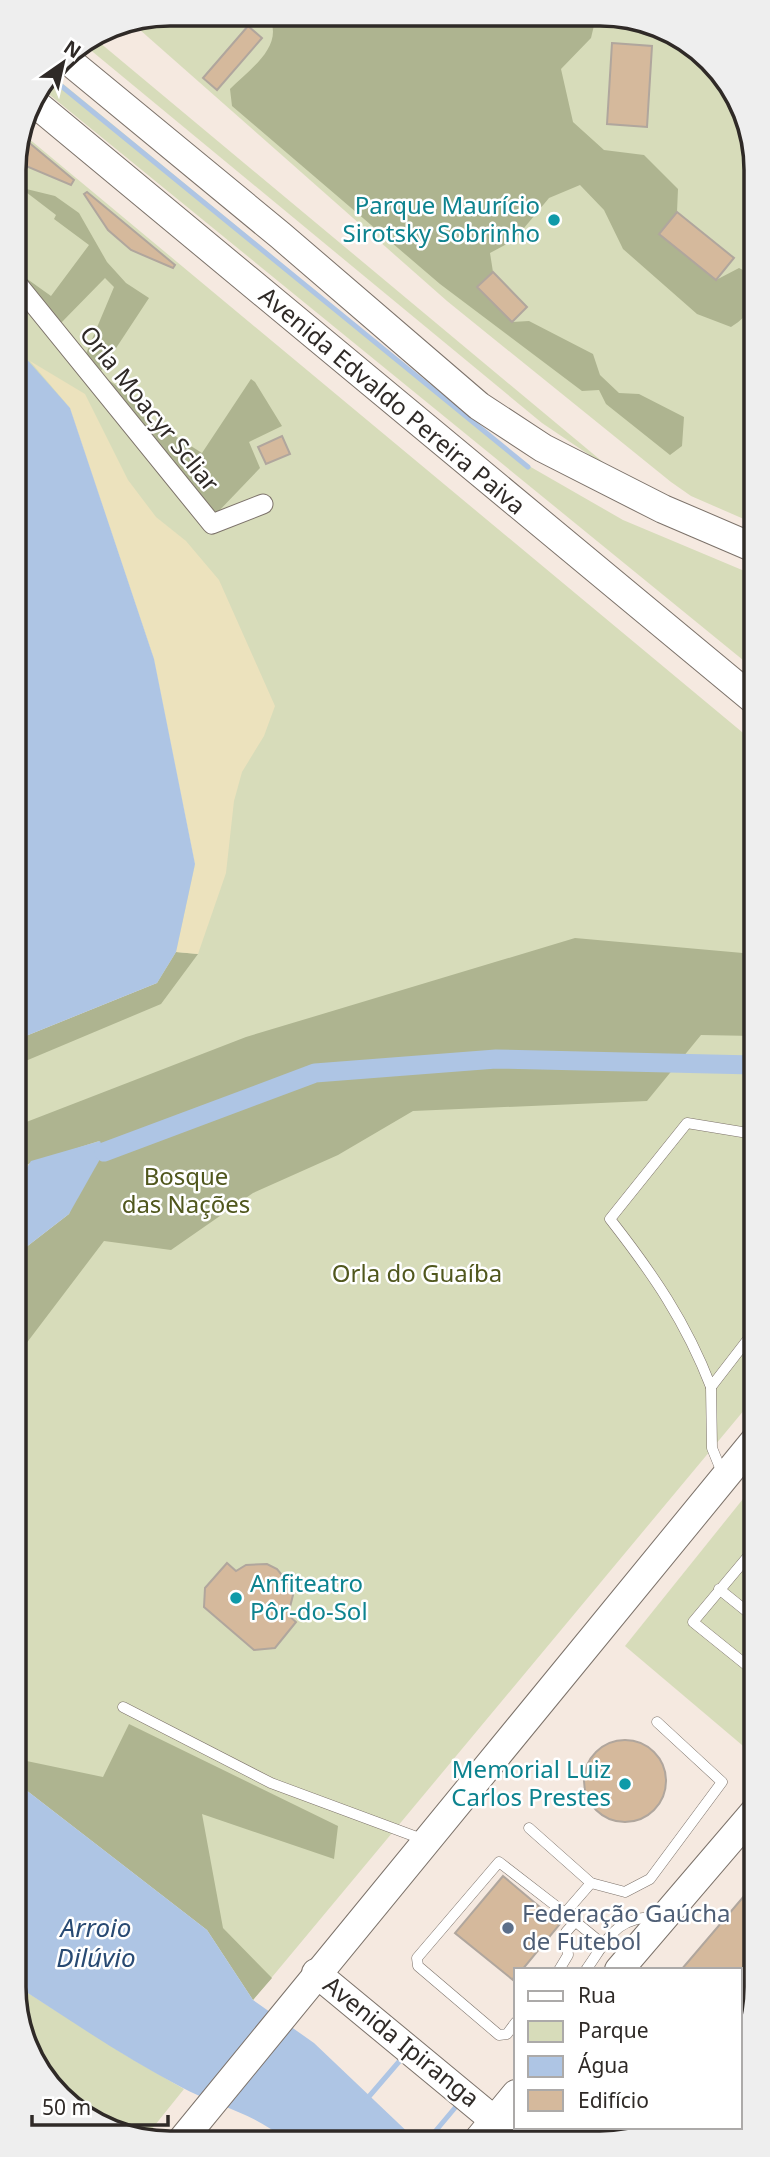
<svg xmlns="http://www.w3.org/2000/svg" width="770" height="2157" viewBox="0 0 770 2157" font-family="'Noto Sans',sans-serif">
	<rect width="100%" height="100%" fill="#f5e9e0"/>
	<g fill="#d7dcba">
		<path d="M170,14L631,17L710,59L753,139V523L691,496L671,482L447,301L131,22Z"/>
		<path d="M93,37L616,473L542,423L82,43Z"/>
		<path d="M51,74L529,466L623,520L754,575V669L40,87Z"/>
		<path d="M22,133L754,742L755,1397L253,2000L207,1930L17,1783L16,1255L69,1214L31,1161L16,1185V1040L157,983L195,864L154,659L70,408L15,350L14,159Z"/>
		<path d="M755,1484V1756L625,1646Z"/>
		<path d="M17,1986L127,2056L184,2089L143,2140L60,2098L17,2018Z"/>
	</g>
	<g fill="#aeb490">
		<path d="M268,15L596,17L591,38L561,69L573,122L604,150L644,155L678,189L677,212L659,234L716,280L739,268L753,275C753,301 754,313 731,327L697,314L623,249L604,210L580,185L549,198L514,240L490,253L493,272L478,287L512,322L529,321L593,354L600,375L619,393L639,394L684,417L682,446L670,455L606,404L599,390L582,391L440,284L232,106L230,89C251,68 286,45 268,15Z"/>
		<path d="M14,186L55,196L79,213L107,262L126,283L149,298L99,374L154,410L148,419L202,453L251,379L255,382L282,426L249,442L260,468L216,514L99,374L85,356L114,287L105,278L58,326L15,274V260L20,264L16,271L51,296L89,245L54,219L56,215L22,189L14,198Z"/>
		<path d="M575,938L754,954V1036L701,1035L647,1101L413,1111L338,1155L253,1193L171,1250L104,1241L16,1357V1255L69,1214L99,1141L16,1168V1126L246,1037Z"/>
		<path d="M176,952L198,954L161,1004L16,1065V1040L157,983Z"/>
		<path d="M129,1724L338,1826L334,1859L202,1814L223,1928L272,1978L253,2000L207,1930L17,1783V1759L103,1777Z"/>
	</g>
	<path fill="#ece2bd" d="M30,361L85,394L128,480L156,517L186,541L219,580L275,706L264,736L242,772L234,801L226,873L198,954L176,952L195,864L154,659L70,408Z"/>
	<g fill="#aec5e4">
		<path d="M15,346L70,408L154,659L195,864L176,952L157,983L16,1040Z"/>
		<path d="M100,1141L104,1152L69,1214L16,1255V1185L31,1161Z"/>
		<path d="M17,1783L207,1930L253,2000L314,2043L416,2140H285C255,2113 216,2106 181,2087C124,2057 71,2021 17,1986Z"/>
	</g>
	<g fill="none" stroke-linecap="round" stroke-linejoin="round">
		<g stroke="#aec5e4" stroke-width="5">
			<path d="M49,76L528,467"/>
			<path d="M366,2100L403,2057"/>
			<path d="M428,2140L459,2103"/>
		</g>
		<path stroke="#aec5e4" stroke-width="19" d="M104,1152L315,1073L496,1059L754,1065"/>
	</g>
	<g fill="#d5b99c" stroke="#b0a69d" stroke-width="2">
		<path d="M248,26L262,38L217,90L203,78Z"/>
		<path d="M612,43L652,46L647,127L607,124Z"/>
		<path d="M21,136L74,180L71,185L14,161Z"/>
		<path d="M87,192L175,265L173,268L131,250L108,230L84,194Z"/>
		<path d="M677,212L734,258L716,280L659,234Z"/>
		<path d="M493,272L527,307L512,322L477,287Z"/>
		<path d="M282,436L290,454L266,464L258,447Z"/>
		<path d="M227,1563L236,1571L246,1565L267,1564L277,1569L290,1585L293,1595L288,1615L296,1622L275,1648L254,1650L204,1607L205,1588Z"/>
		<circle cx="625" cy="1781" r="41"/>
		<path d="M503,1876L560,1924L522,1970H516L513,1980L455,1933Z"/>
		<path d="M756,1882V1997L741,2034L740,1970H681Z"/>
	</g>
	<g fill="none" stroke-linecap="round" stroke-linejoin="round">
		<g stroke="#7c726a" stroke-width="11">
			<g id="lane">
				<path d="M754,1134L687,1123L610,1219C653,1274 686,1322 711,1387L755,1330"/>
				<path d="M711,1387L712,1448L723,1475"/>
				<path d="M755,1548L693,1622L755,1672"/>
				<path d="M719,1589L755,1618"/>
				<path d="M123,1707L271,1783L422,1839"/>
				<path d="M529,1828L591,1883L625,1892L650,1879L722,1782L657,1722"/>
				<path d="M591,1883L565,1913L604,1945"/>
				<path d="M559,1970L568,1955L566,1932L575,1922"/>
				<path d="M586,1970C609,1937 616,1916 659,1917"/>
				<path d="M516,2022L507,2034L499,2035L418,1966L417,1958L499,1862L565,1913"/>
			</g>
		</g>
		<g stroke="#7c726a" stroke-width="21">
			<path id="street" d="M15,281L212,524L263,504"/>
		</g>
		<g stroke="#7c726a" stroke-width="30">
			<g id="secondary">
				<path d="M64,57L280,235L479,406L543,448L663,509L754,548"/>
				<path d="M31,100L754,700"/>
				<path d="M619,1970L755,1811"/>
				<path d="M316,1973L518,2140"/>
				<path d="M182,2140L755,1440"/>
				<path d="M478,2140L516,2094"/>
			</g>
		</g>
		<use href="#lane" stroke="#fff" stroke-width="10"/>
		<use href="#street" stroke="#fff" stroke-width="19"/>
		<use href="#secondary" stroke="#fff" stroke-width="28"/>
	</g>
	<g fill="#0f9aa8" stroke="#fff" stroke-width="2.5">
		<circle cx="554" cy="220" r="7"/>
		<circle cx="236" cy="1598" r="7"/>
		<circle cx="625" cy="1784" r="7"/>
	</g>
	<circle fill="#5c6f8a" stroke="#fff" stroke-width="2.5" cx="508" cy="1928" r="7"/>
	<g text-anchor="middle" stroke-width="5" stroke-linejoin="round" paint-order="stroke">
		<g font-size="24" fill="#0d838f" stroke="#fff" text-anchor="end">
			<text x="540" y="214">Parque Maurício<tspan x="540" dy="28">Sirotsky Sobrinho</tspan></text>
			<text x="250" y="1592" text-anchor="start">Anfiteatro<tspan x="250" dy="28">Pôr-do-Sol</tspan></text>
			<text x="611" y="1778">Memorial Luiz<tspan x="611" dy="28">Carlos Prestes</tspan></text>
		</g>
		<g font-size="24" fill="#2f2a27" stroke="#fff">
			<text transform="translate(392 401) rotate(40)" y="8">Avenida Edvaldo Pereira Paiva</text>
			<text transform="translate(149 409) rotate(51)" y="8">Orla Moacyr Scliar</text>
			<text transform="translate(401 2042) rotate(39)" y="8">Avenida Ipiranga</text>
		</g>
		<g font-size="24" fill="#50571d" stroke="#fff">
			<text x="186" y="1185">Bosque<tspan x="186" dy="28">das Nações</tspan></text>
			<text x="417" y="1282">Orla do Guaíba</text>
		</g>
		<g font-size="24" fill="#4e5e75" stroke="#fff" text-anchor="start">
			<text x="522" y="1922">Federação Gaúcha<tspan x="522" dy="28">de Futebol</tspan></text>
		</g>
		<g font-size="26" font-style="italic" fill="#284a73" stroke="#fff">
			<text x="96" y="1937">Arroio<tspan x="96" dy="30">Dilúvio</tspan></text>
		</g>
	</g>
	<path d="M0 0H770V2157H0ZM170 26H600A144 144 0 0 1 744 170V1987A144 144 0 0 1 600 2131H170A144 144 0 0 1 26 1987V170A144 144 0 0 1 170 26Z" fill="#eee" fill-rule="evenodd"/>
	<path fill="none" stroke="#2f2a27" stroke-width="3.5" d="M170 26H600A144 144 0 0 1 744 170V1987A144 144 0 0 1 600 2131H170A144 144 0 0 1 26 1987V170A144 144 0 0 1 170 26Z"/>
	<rect x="514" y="1968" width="228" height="161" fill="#ffffff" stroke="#acaaa9" stroke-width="2"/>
	<rect x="528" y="1991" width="35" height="10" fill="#ffffff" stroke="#acaaa9" stroke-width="2"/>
	<text x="578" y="2003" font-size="21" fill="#2f2a27">Rua</text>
	<rect x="528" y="2021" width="35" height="21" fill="#d7dcba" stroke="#acaaa9" stroke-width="2"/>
	<text x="578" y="2038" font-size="21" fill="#2f2a27">Parque</text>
	<rect x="528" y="2056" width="35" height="21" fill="#aec5e4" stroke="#acaaa9" stroke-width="2"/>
	<text x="578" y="2073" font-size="21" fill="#2f2a27">Água</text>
	<rect x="528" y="2090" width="35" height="21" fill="#d5b99c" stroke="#acaaa9" stroke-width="2"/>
	<text x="578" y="2108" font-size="21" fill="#2f2a27">Edifício</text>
	<g transform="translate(63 63) rotate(34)" stroke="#ffffff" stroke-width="5" paint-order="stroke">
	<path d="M0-5L12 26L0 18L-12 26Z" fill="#2f2a27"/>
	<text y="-10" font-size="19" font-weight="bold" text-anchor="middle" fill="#2f2a27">N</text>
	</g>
	<path d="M32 2115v10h136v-10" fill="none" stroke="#2f2a27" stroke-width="3.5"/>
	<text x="42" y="2115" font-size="21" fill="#2f2a27" stroke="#ffffff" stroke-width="5" paint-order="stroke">50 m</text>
</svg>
